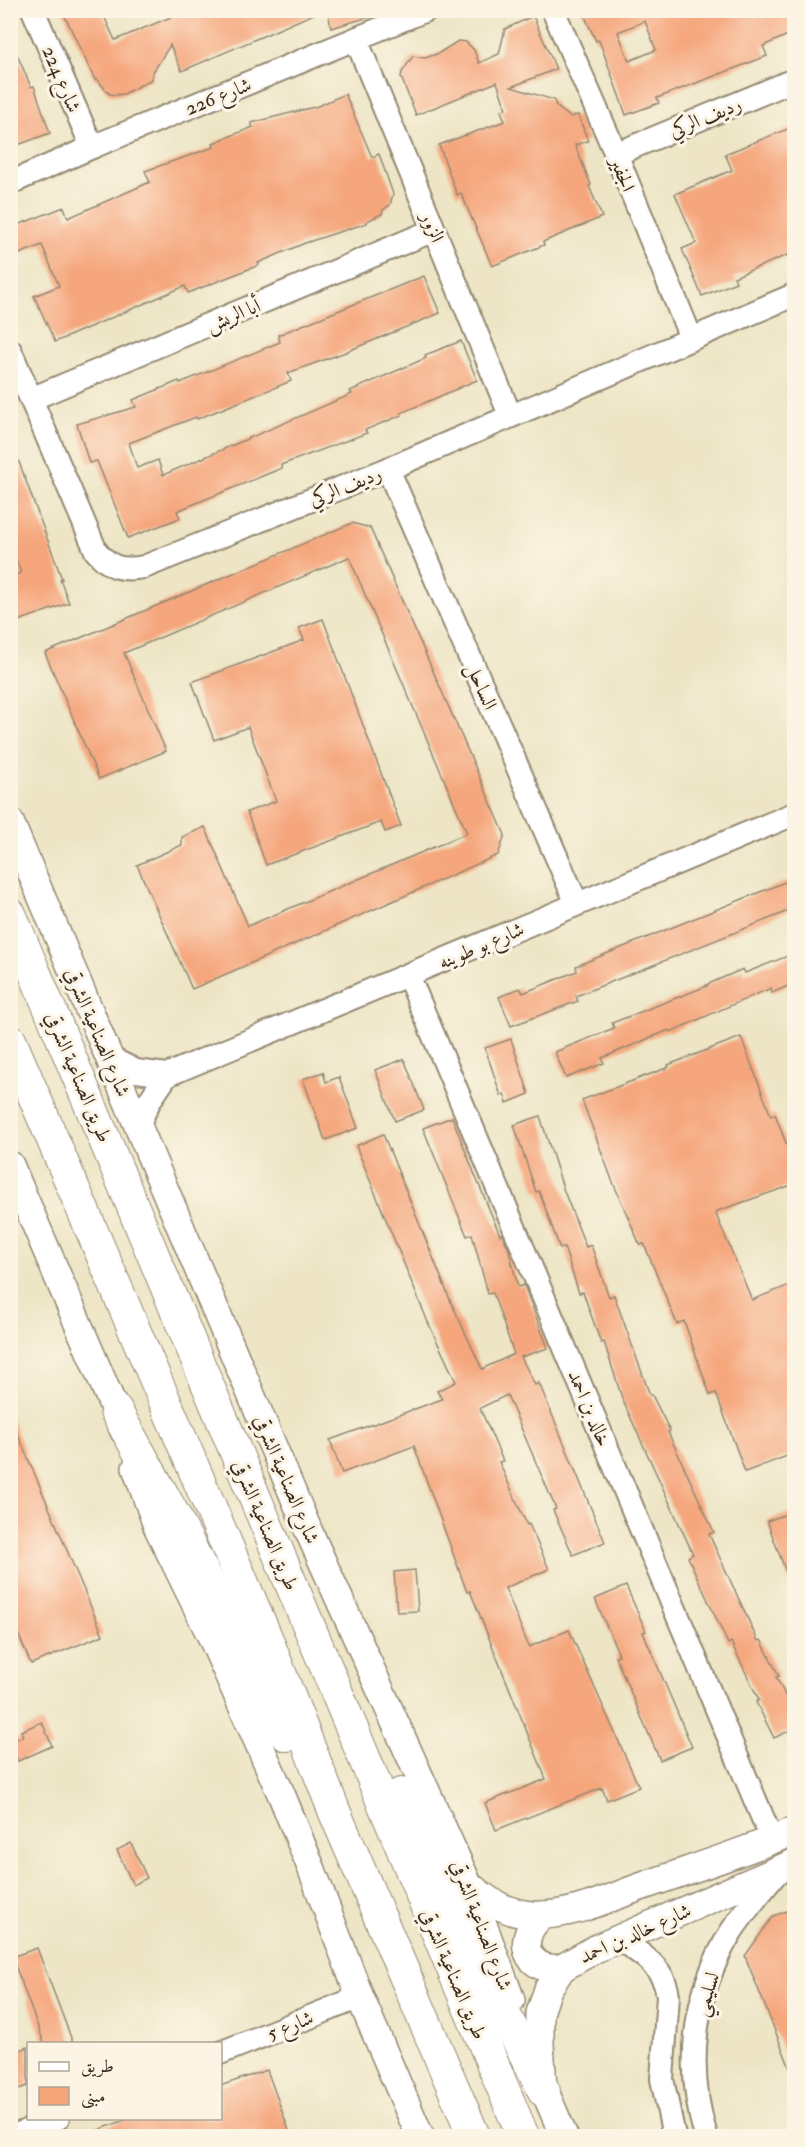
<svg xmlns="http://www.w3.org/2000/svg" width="805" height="2147" viewBox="0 0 805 2147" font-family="'IM FELL Double Pica',Amiri,serif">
	<rect width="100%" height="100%" fill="#fcf5e5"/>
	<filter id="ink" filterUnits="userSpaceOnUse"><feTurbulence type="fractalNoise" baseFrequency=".0167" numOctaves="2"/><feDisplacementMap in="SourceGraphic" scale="12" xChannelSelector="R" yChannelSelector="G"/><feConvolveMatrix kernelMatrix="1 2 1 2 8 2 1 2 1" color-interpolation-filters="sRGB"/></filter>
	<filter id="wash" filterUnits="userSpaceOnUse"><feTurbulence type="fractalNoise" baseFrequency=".008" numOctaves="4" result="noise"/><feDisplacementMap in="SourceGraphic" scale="24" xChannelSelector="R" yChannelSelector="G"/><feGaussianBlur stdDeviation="1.35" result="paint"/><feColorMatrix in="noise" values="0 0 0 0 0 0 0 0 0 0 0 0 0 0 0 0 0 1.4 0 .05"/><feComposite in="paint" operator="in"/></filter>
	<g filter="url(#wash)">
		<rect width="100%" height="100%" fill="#ede5c5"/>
		<g id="blocks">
			<g fill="#f5a67b" fill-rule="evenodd">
				<path d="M62,10H101L115,40L188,10H323L182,71L170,45L153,72L152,79L124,94L114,95L108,93L97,79L95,80Z"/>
				<path d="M328,10H380V14L331,28Z"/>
				<path d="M582,10H795V32L763,46L767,56L657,98L659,103L626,115L599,40L596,41ZM645,21L656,50L629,61L618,32Z"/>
				<path d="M533,16L556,69L511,87L554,100L556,106L570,117L578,115L588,141L575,145L591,185L589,186L602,217L543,242L544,245L492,266L461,193L457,195L439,145L505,121L501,111L506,109L497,82L416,115L401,77L402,72L413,56L425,58L439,53L458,41L466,42L474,50L479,63L499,54L505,29Z"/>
				<path d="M10,38L31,87L34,86L50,133L10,148Z"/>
				<path d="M345,94L372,157L379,154L393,194L390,205L383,210L382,214L367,221V223L305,243L258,263L259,265L188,293L185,286L55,342L34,296L59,286L42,245L19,254L10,228L64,207L68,218L150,182L145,171L214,147L213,143L253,127L251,123L318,106Z"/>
				<path d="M795,126V252L734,277L736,282L702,296L682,249L696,243L675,194L732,170L725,154Z"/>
				<path d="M424,276L440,313L343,353L288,373L291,381L197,419L196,417L129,443L137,468L158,460L163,475L352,394L350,391L426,358L425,355L461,341L477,380L401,413L402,415L365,430L367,433L281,465L282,468L177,511L180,518L128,538L97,461L89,463L77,424L136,407L133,400L179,381L180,383L280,342L278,335Z"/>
				<path d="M10,443H12L62,579H60L69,603L10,624V576L21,573L10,543Z"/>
				<path d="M352,523L370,528L505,835L498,855L192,989L137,865L182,845V837L205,827L248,926L467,833L349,557L124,653L166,751L99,779L45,653Z"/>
				<path d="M323,619L401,826L385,832L381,822L266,865L247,812L276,801L248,727L214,740L192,682L304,640L299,628Z"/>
				<path d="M795,878V907L781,914L576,996L578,1001L511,1026L499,997L520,988L523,993L577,971L576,966Z"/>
				<path d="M795,953V983L772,993L771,988L670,1032L669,1030L602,1058L604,1063L566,1078L555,1052L614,1028L612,1023L707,986L706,985L743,969L745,973Z"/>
				<path d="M741,1037L771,1116L775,1114L795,1167V1184L715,1212L752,1300L795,1283V1453L745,1472L716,1393L710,1395L684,1321L677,1324L644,1244L640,1245L612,1180L582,1100L669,1067L668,1065Z"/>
				<path d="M511,1039L529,1094L507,1103L504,1094L501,1096L485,1048Z"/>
				<path d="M404,1059L424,1110L395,1121L375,1070Z"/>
				<path d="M323,1072L326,1082L339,1077L358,1128L325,1140L303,1079Z"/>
				<path d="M540,1116L564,1191L586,1247L591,1245L609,1297L614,1295L650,1395H652L670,1431L668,1432L714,1532L709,1534L758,1641L761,1640L779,1676L776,1677L795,1715V1728L774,1738L756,1702L759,1700L731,1642L728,1644L688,1557L693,1554L623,1401L604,1342L601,1343L583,1292L579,1293L564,1247L560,1249L539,1191L536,1192L514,1125Z"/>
				<path d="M452,1117L475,1175L500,1235L502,1234L508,1247L518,1287L524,1285L548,1348L521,1357L535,1385L539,1383L605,1542L573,1555L553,1510L556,1509L507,1395L480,1408L503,1461L499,1462L527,1525L529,1524L549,1569L505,1588L529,1647L569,1630L639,1787L607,1800L602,1788L496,1830L485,1803L546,1779L470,1591L467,1592L414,1446L342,1473L330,1440L442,1399L437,1391L456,1382L427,1320L356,1146L383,1134L451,1302L482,1369L514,1354L493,1293L488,1294L472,1234L467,1236L423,1128Z"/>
				<path d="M10,1416L103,1635L31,1664L10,1615Z"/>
				<path d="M795,1511V1591H793L767,1521Z"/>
				<path d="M415,1570L418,1611L397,1612L394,1572Z"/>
				<path d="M626,1586L646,1631L643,1632L692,1747L660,1760L615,1656L619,1655L595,1599Z"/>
				<path d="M42,1722L52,1746L18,1761L10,1742L23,1736L21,1731Z"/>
				<path d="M131,1843L147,1878L133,1885L117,1850Z"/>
				<path d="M795,1908V2078H794L745,1956L773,1916Z"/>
				<path d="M37,1948L73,2043H44L12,1957Z"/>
				<path d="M28,2047V2086L10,2092V2054Z"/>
				<path d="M267,2070L291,2136H85V2135L130,2118H220V2086Z"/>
			</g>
		</g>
	</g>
	<g filter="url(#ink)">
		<use href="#blocks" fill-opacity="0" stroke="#948872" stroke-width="1.5"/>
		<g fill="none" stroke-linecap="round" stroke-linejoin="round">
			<g stroke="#948872" stroke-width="26">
				<g id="minor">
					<path d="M33,10L92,147"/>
					<path d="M553,10L616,154L691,338"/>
					<path d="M356,39L510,415"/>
					<path d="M616,154L794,80"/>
					<path d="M10,183L92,147L426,10"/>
					<path d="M10,350L96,551C110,568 122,571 144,567L388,469L794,295"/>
					<path d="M31,399L434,230"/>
					<path d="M388,469L577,904"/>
					<path d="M408,975L772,1840"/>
					<path d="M108,1057L136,1071L167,1075L794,814"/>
					<path d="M138,1125L150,1100L167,1075"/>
					<path d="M619,1939C641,1953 665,1968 668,1996L662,2079L674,2136"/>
					<path d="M220,2053L360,1997"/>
					<path d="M14,2136L58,2118"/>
					<path d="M706,2136C685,2067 693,1994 731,1932C745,1910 763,1890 779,1870"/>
				</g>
			</g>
			<g stroke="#948872" stroke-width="30">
				<g id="major">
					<path d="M10,822L309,1532L468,1884L511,2000"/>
					<path d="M10,1165L124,1431"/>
					<path d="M136,1468L157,1526L212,1638L282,1796L312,1870L360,1997L420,2136"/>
					<path d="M468,1884C489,1903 514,1917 542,1915C577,1914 611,1897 643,1886C694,1868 745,1852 794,1831"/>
					<path d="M543,1915C514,1937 525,1973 562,1968"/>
					<path d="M537,2073L564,2136"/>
					<path d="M543,2087L540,2044V2013L548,1989L562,1968L595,1949L794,1863"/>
				</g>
			</g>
			<g stroke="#948872" stroke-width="34">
				<g id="highway">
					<path d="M10,914L523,2136"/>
					<path d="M10,1040L266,1637L335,1813L474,2136"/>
					<path d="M116,1411L175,1517L275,1715L287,1735"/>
					<path d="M401,1794L492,1990L544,2091"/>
				</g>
			</g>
			<use href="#minor" stroke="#fff" stroke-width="22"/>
			<use href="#major" stroke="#fff" stroke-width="27"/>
			<use href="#highway" stroke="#fff" stroke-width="32"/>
		</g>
	</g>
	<g text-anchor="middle" stroke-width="6" stroke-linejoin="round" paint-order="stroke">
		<g font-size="20" fill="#3b2a1e" stroke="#fcf5e5">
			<text transform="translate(62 79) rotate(67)" y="7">شارع 224</text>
			<text transform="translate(218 96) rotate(-22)" y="7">شارع 226</text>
			<text transform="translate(705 117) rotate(-23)" y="7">رديف الركي</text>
			<text transform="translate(623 174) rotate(68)" y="7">الجفير</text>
			<text transform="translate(433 227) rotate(68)" y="7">الزور</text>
			<text transform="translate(233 315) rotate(-23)" y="7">أبا الريش</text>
			<text transform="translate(345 486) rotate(-22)" y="7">رديف الركي</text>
			<text transform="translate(482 686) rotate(66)" y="7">الساحل</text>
			<text transform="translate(481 945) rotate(-23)" y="7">شارع بو طوينه</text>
			<text transform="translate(98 1032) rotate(67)" y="7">شارع الصناعية الشرقي</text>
			<text transform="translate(79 1077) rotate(67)" y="7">طريق الصناعية الشرقي</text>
			<text transform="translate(590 1408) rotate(67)" y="7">خالد بن احمد</text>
			<text transform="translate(287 1479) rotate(67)" y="7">شارع الصناعية الشرقي</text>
			<text transform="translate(266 1525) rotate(67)" y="7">طريق الصناعية الشرقي</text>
			<text transform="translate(482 1925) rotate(69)" y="7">شارع الصناعية الشرقي</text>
			<text transform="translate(635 1933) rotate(-24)" y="7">شارع خالد بن احمد</text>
			<text transform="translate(454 1974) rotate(67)" y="7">طريق الصناعية الشرقي</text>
			<text transform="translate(706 1994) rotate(-73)" y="7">لسليمي</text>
			<text transform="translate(290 2025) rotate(-22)" y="7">شارع 5</text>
		</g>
	</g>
	<rect width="805" height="2147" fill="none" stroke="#fcf5e5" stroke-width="36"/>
	<rect x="27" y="2042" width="195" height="78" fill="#fcf5e5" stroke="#afa495" stroke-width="1.5"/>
	<rect x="39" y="2062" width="30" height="9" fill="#ffffff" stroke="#afa495" stroke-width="1.5"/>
	<text x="81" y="2072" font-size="18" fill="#3b2a1e">طريق</text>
	<rect x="39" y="2087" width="30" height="18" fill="#f5a67b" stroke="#afa495" stroke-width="1.5"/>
	<text x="81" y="2102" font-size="18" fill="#3b2a1e">مبنى</text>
</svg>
